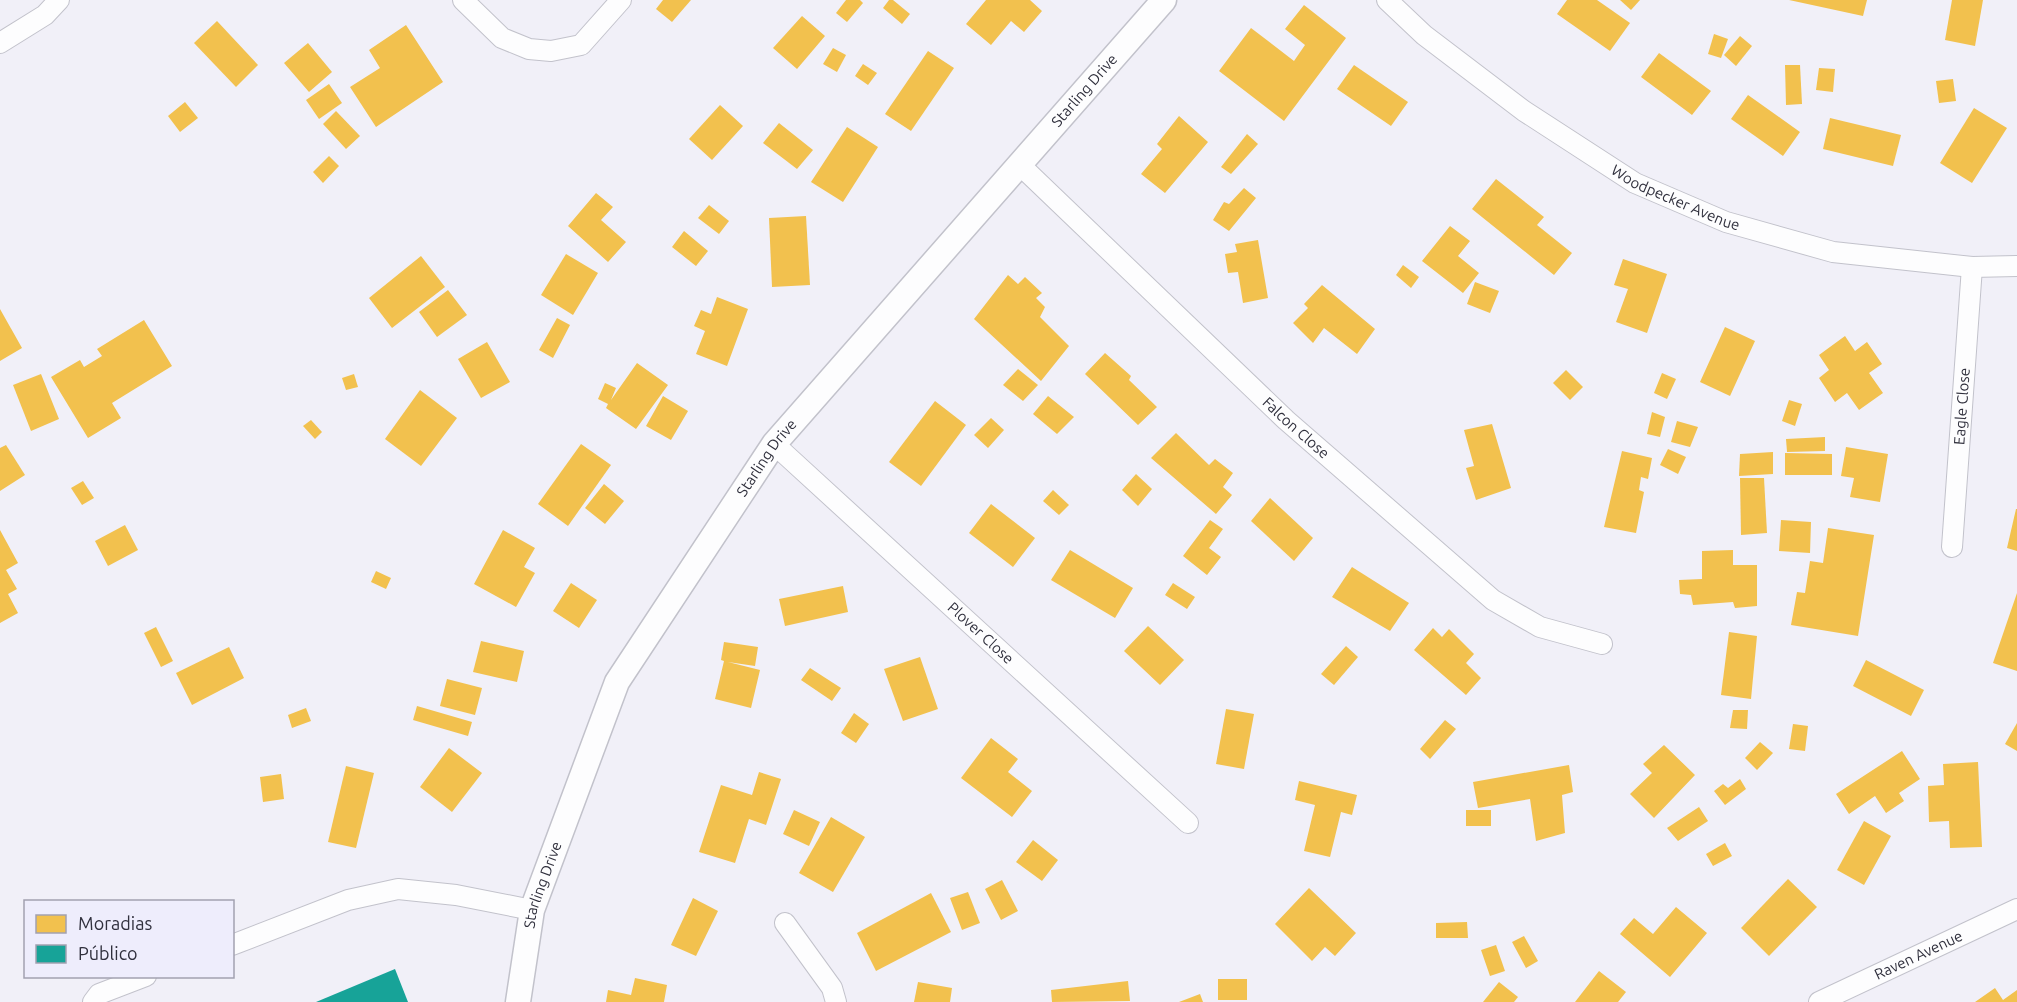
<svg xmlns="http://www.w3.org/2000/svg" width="2017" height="1002" viewBox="0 0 2017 1002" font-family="Ubuntu,sans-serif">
	<rect width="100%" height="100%" fill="#f1f0f8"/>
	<g fill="#f2c14e">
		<path d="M663,0H691L672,22L656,9Z"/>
		<path d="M846,0H860L863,3L847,22L836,13Z"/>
		<path d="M889,0H893L910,14L902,24L883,8Z"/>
		<path d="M986,0H1030L1042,11L1024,32L1011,21L991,45L966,24Z"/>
		<path d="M1567,0H1597L1630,23L1610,51L1557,14Z"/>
		<path d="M1620,0H1640L1631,10Z"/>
		<path d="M1789,0H1867L1863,16Z"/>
		<path d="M1952,0H1983L1975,46L1945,40Z"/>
		<path d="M1304,5L1346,38L1284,121L1219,71L1251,28L1294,61L1305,45L1285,29Z"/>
		<path d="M802,16L825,36L797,69L773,48Z"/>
		<path d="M217,21L258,65L236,87L194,43Z"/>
		<path d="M406,25L443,82L376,127L350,87L380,68L369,50Z"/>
		<path d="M1714,34L1728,39L1721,58L1708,54Z"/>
		<path d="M1740,36L1752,46L1736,66L1724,55Z"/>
		<path d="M308,43L332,72L309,92L284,63Z"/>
		<path d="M833,48L846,55L837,72L823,64Z"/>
		<path d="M928,51L954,68L911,131L885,114Z"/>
		<path d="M1659,53L1711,91L1692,115L1641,77Z"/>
		<path d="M863,64L877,73L868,85L855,76Z"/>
		<path d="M1354,65L1408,102L1391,126L1337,89Z"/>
		<path d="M1785,65H1800L1802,104L1786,105Z"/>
		<path d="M1819,68L1835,69L1833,92L1816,90Z"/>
		<path d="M1953,79L1956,101L1939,103L1936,81Z"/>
		<path d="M329,84L342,103L319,119L306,100Z"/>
		<path d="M1748,95L1800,132L1783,156L1731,119Z"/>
		<path d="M185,102L198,118L180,132L168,116Z"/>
		<path d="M720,105L743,126L712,160L689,139Z"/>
		<path d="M1974,108L2007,128L1972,183L1940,163Z"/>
		<path d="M336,111L360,136L346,149L323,124Z"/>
		<path d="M1179,116L1208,142L1165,193L1141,174L1162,149L1157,144Z"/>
		<path d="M1830,118L1901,135L1893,166L1823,149Z"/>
		<path d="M779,123L813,150L797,169L763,143Z"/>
		<path d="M847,127L878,147L843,202L811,182Z"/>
		<path d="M1247,134L1258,144L1231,174L1221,167Z"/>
		<path d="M329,156L339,166L323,183L313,172Z"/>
		<path d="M1496,179L1544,217L1537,225L1572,253L1554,275L1472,209Z"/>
		<path d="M1244,188L1256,198L1229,231L1213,220L1224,202L1229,204Z"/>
		<path d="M596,193L613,207L601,220L626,242L608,262L568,226Z"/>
		<path d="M709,205L729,221L719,234L698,218Z"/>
		<path d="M806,216L810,285L772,287L769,218Z"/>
		<path d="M1450,226L1470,241L1458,256L1479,273L1463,293L1422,261Z"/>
		<path d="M684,231L708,251L696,266L672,247Z"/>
		<path d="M1258,240L1268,298L1243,303L1238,272L1228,273L1225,254L1237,252L1235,244Z"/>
		<path d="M566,254L598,273L573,315L541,295Z"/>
		<path d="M421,256L445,287L392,328L369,298Z"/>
		<path d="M1623,259L1667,274L1647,333L1616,322L1628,289L1614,285Z"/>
		<path d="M1403,265L1419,277L1411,288L1396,275Z"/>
		<path d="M1008,275L1018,284L1025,277L1042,293L1036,298L1045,307L1040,317L1069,346L1041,381L974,319Z"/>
		<path d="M1475,282L1499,291L1490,313L1467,304Z"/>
		<path d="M1322,285L1375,329L1357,354L1324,328L1313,343L1293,323L1308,308L1304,304Z"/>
		<path d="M448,290L467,315L437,337L419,312Z"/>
		<path d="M717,297L748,309L727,366L696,354L705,331L694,326L701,310L711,314Z"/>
		<path d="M0,309L22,348L0,361Z"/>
		<path d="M557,318L570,325L553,358L539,350Z"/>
		<path d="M144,320L172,366L112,403L121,418L88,438L51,377L80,360L84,367L102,356L97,349Z"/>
		<path d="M1725,327L1755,341L1730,396L1700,382Z"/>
		<path d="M1845,336L1855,351L1867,342L1882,364L1869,373L1883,393L1859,410L1847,393L1835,402L1819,378L1829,370L1819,355Z"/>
		<path d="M487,342L510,382L481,398L458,359Z"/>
		<path d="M1105,353L1131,376L1129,380L1157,407L1138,425L1085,374Z"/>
		<path d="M637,363L668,385L636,429L606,408L608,404L598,399L605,383L616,388L611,400Z"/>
		<path d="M1018,369L1038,385L1023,401L1003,385Z"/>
		<path d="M1566,370L1583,387L1570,400L1553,383Z"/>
		<path d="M1662,373L1676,379L1667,399L1654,393Z"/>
		<path d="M41,374L59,419L31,431L13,385Z"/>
		<path d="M354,374L358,387L346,390L342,378Z"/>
		<path d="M420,390L457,418L421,466L385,439Z"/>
		<path d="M663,396L688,411L671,440L646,426Z"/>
		<path d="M1048,396L1074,417L1057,434L1033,414Z"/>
		<path d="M1789,400L1802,404L1795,426L1782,421Z"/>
		<path d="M935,401L966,425L921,486L889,462Z"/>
		<path d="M1652,412L1665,417L1660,437L1647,434Z"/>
		<path d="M991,418L1004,430L988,448L974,435Z"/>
		<path d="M311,420L322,432L315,439L303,426Z"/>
		<path d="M1677,421L1698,427L1690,447L1671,442Z"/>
		<path d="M1492,424L1511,488L1476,500L1466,468L1474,466L1464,430Z"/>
		<path d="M1176,433L1209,465L1215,459L1233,473L1223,487L1232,495L1216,514L1151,458Z"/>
		<path d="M1825,437V451L1787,452L1786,439Z"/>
		<path d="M581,444L611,465L568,526L538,504Z"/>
		<path d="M6,445L25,475L0,491V448Z"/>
		<path d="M1846,447L1888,454L1880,502L1850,497L1854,478L1841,476Z"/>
		<path d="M1668,449L1686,457L1678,474L1660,465Z"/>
		<path d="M1622,451L1652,458L1648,479L1641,477L1639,490L1644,492L1636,533L1604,527Z"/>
		<path d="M1773,452V474L1739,476L1740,454Z"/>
		<path d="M1785,453L1832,454V475H1785Z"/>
		<path d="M1136,474L1152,489L1138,506L1122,490Z"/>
		<path d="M1740,478H1764L1767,533L1741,535Z"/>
		<path d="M83,481L94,498L82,505L71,488Z"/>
		<path d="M604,484L624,501L605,524L585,508Z"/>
		<path d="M1053,490L1069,505L1059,515L1043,501Z"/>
		<path d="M1270,498L1313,538L1294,561L1251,521Z"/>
		<path d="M991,504L1035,538L1013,567L969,533Z"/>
		<path d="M2016,509H2017V551L2007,548Z"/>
		<path d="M1210,520L1223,529L1209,548L1221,557L1207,575L1183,556Z"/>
		<path d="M1781,520L1811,522L1810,553L1779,551Z"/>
		<path d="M125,525L138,550L108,566L95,541Z"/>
		<path d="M1828,528L1874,535L1858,636L1791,625L1797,592L1805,593L1810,561L1823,563Z"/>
		<path d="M0,530L18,563L6,570L17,589L8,594L18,613L0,623Z"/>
		<path d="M503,530L535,548L524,567L535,573L516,607L474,584Z"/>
		<path d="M1070,550L1133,588L1115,618L1051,580Z"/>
		<path d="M1733,550V565H1757V606L1735,608L1733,602L1693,605L1691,595L1680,594L1679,580L1702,579V551Z"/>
		<path d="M1352,567L1409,603L1390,631L1332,597Z"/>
		<path d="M376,571L391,578L386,589L371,582Z"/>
		<path d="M571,583L597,600L579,628L553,611Z"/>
		<path d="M1173,583L1195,597L1187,609L1165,595Z"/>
		<path d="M843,586L848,612L785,626L779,599Z"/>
		<path d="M2017,593V671L1993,663Z"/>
		<path d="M1148,626L1184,660L1160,685L1124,651Z"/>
		<path d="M156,627L173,661L161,667L144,633Z"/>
		<path d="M1433,628L1442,637L1449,629L1474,654L1466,663L1481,678L1466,695L1414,650Z"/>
		<path d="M1729,632L1757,636L1751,699L1721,695Z"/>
		<path d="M481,641L524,651L517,682L473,672Z"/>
		<path d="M724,642L758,647L755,666L728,662L760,670L751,708L715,699L724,661L721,660Z"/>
		<path d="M1346,646L1358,657L1334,685L1321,674Z"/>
		<path d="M229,647L244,678L192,705L176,673Z"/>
		<path d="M920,657L938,709L903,721L884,669Z"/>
		<path d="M1866,660L1924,690L1911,716L1853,686Z"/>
		<path d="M810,668L841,688L832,701L801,680Z"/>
		<path d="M447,679L482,688L475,715L440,706Z"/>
		<path d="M417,706L472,722L468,736L413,720Z"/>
		<path d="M306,708L311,721L292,728L288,715Z"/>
		<path d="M1226,709L1254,714L1244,769L1216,764Z"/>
		<path d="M1733,710H1748L1747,729L1730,728Z"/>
		<path d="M854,713L869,724L856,743L841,733Z"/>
		<path d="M1445,720L1456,729L1430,759L1420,749Z"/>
		<path d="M2017,723V751L2005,744Z"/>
		<path d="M1793,724L1808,726L1805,751L1789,749Z"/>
		<path d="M991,738L1018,759L1008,772L1032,791L1012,817L961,778Z"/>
		<path d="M1760,742L1773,753L1757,770L1745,758Z"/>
		<path d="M1664,745L1695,775L1654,818L1630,794L1652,773L1643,764Z"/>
		<path d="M449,748L482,773L452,812L420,787Z"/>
		<path d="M1902,751L1920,779L1899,793L1904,801L1886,813L1875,796L1849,814L1836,794Z"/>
		<path d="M1978,762L1982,847L1950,848L1949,821L1929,822L1928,786L1944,785L1943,764Z"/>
		<path d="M1569,765L1573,792L1562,795L1565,833L1536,841L1530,799L1478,808L1473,782Z"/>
		<path d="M346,766L374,773L356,848L328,842Z"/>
		<path d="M759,772L781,779L766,825L749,819L735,863L699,852L721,785L752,795Z"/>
		<path d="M281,774L284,799L263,802L260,777Z"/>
		<path d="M1740,779L1746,789L1725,805L1714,791L1723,784L1728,788Z"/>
		<path d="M1299,781L1357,795L1352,815L1341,812L1330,857L1304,851L1315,805L1295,800Z"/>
		<path d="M1699,807L1708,821L1678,841L1667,828Z"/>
		<path d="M794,810L820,822L809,846L783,834Z"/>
		<rect x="1466" y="810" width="25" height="16"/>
		<path d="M831,817L865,837L833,892L799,873Z"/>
		<path d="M1864,821L1891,836L1864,885L1837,870Z"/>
		<path d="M1033,840L1058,860L1042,881L1016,862Z"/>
		<path d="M1725,843L1732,856L1713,866L1706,854Z"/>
		<path d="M1788,879L1817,907L1769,956L1741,928Z"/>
		<path d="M1002,880L1018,911L1001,920L985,889Z"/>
		<path d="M1309,888L1356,933L1335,956L1325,947L1312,961L1275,924Z"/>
		<path d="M968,892L980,923L962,930L950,898Z"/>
		<path d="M931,893L951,932L876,971L857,933Z"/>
		<path d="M693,898L718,911L696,956L671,945Z"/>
		<path d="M1676,907L1707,933L1670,977L1620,934L1634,918L1653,934Z"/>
		<path d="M1467,922L1468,938H1436V923Z"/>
		<path d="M1524,936L1538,961L1526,968L1512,942Z"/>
		<path d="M1496,945L1505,971L1490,976L1481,950Z"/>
		<path d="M1599,971L1626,992L1618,1002H1575Z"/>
		<path d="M635,978L667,985L664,1002H606L608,990L631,995Z"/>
		<rect x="1218" y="979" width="29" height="21"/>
		<path d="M1128,981L1130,1001L1052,1002L1051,990Z"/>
		<path d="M918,982L952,988L950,1002H914Z"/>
		<path d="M1499,982L1518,997L1514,1002H1483Z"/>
		<path d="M1995,988L2003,1000L2017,990V1002H1975Z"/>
		<path d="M1200,994L1203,1002H1179Z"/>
	</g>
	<path fill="#17a398" d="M395,969L408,1002H316Z"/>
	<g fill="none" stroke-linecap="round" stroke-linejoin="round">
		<g stroke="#c2c2cb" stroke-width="22">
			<g id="minor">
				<path d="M463,0L502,38L529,49L551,51L581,45L621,0"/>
				<path id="s1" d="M1387,0L1424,35L1524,111L1635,183L1726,222L1833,252L1972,267L2017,266"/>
				<path d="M0,43L45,15L59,0"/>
				<path id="s2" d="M1020,165L1286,420L1493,600L1540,627L1602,644"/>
				<path id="s3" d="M774,444L1188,823"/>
				<path id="s4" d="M1952,547L1972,267"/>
				<path d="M785,923L832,988L836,1002"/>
				<path d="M232,945L348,900L398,889L456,895L532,910"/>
				<path d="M93,1002L99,994L146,976"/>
				<path id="s5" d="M1819,1002L2017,909"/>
			</g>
		</g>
		<g stroke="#c2c2cb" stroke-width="27">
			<g id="tertiary">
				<path id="s6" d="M518,1002L532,910L617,682L774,444L1164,0"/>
			</g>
		</g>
		<use href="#minor" stroke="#fdfdfe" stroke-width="20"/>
		<use href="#tertiary" stroke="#fdfdfe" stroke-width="24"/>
	</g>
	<g text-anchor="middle" stroke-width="6" stroke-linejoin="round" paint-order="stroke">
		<g font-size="15" fill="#30303d" stroke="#eeedfc">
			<text dy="5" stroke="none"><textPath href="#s6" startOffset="1092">Starling Drive</textPath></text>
			<text dy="5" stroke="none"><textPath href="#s1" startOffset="352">Woodpecker Avenue</textPath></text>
			<text dy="5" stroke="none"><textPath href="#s4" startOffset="141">Eagle Close</textPath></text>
			<text dy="5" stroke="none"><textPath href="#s2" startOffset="381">Falcon Close</textPath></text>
			<text dy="5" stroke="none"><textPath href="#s6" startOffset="606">Starling Drive</textPath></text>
			<text dy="5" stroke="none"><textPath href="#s3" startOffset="280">Plover Close</textPath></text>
			<text dy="5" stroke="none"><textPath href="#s6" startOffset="120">Starling Drive</textPath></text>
			<text dy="5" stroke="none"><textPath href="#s5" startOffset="110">Raven Avenue</textPath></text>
		</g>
	</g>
	<rect x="24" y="900" width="210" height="78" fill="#eeedfc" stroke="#a2a1b0" stroke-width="1.5"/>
	<rect x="36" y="915" width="30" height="18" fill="#f2c14e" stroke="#a2a1b0" stroke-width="1.5"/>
	<text x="78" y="930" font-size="18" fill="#30303d">Moradias</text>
	<rect x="36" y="945" width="30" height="18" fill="#17a398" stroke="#a2a1b0" stroke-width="1.5"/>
	<text x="78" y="960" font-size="18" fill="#30303d">Público</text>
</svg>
